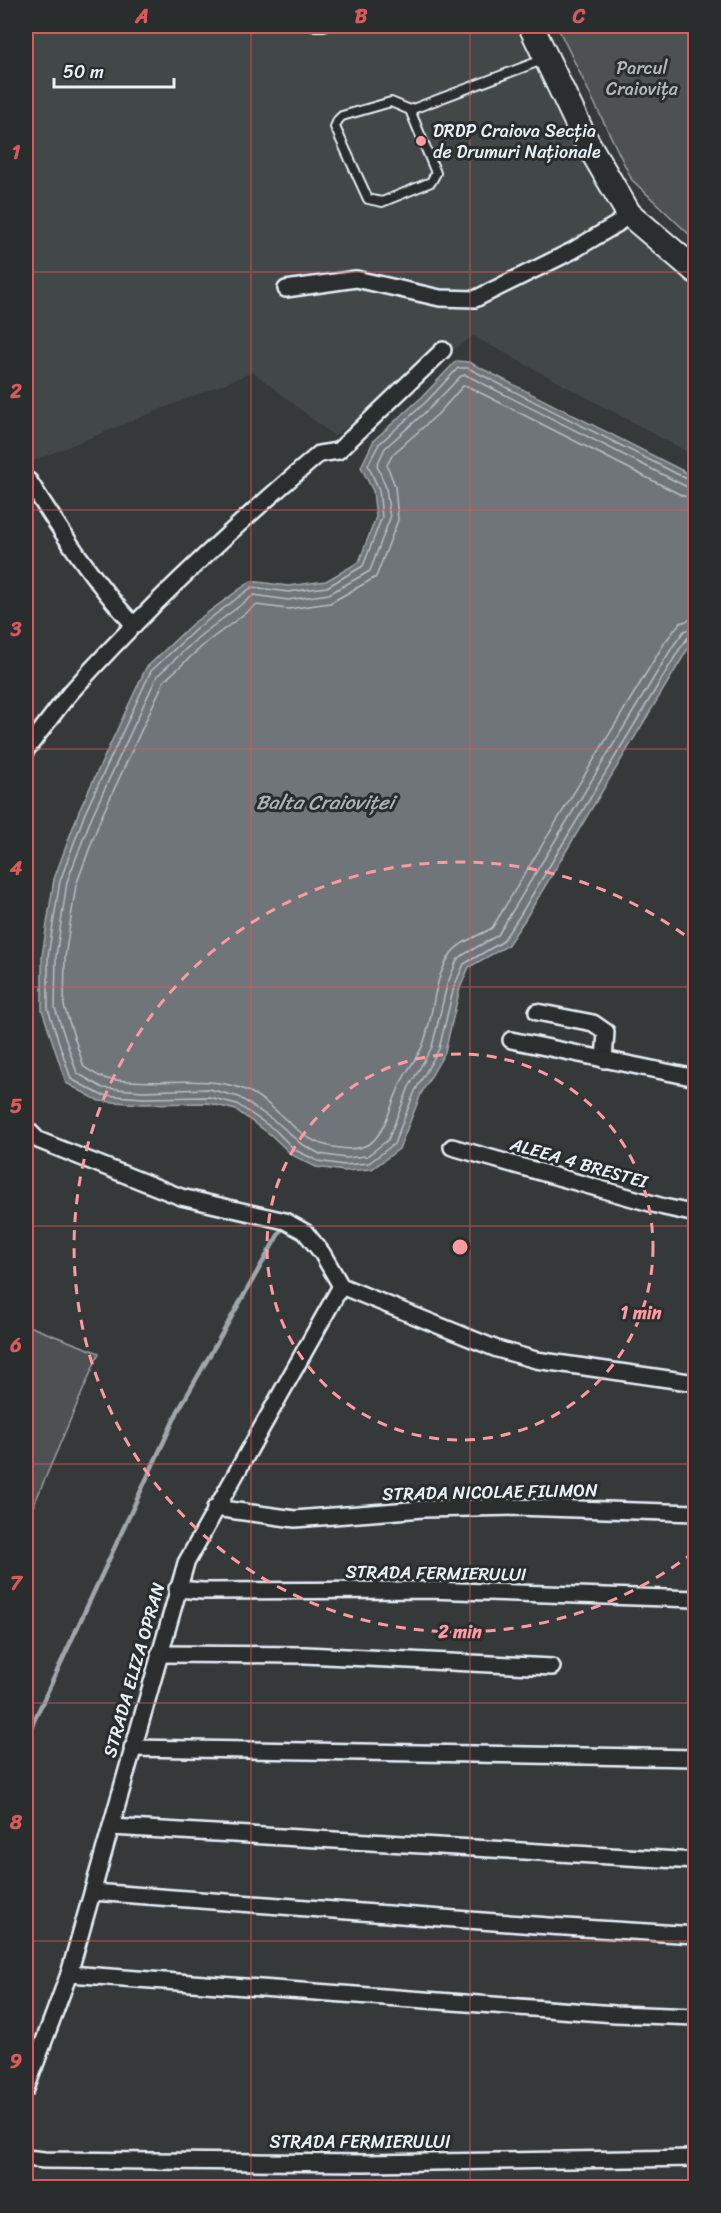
<svg xmlns="http://www.w3.org/2000/svg" width="721" height="2213" viewBox="0 0 721 2213" font-family="Sriracha,sans-serif">
	<rect width="100%" height="100%" fill="#35393a"/>
	<filter id="ink" filterUnits="userSpaceOnUse"><feTurbulence type="fractalNoise" baseFrequency=".0167" numOctaves="2"/><feDisplacementMap in="SourceGraphic" scale="12" xChannelSelector="R" yChannelSelector="G"/><feConvolveMatrix kernelMatrix="1 2 1 2 8 2 1 2 1" color-interpolation-filters="sRGB"/></filter>
	<g filter="url(#ink)">
		<path fill="#424647" d="M26,26H537L629,214L695,271V456L473,336L334,436L253,372L26,464Z"/>
		<g fill="#4d5152" stroke="#9aa1a5" stroke-width="1.5">
			<path d="M557,26H695V240L632,180Z"/>
			<path d="M26,1325L99,1353L26,1523Z"/>
		</g>
		<path fill="#707579" stroke="#a0a7ac" stroke-width="1.5" d="M456,361L469,362L695,477V637L524,921L507,946L469,967L460,988L445,1052L421,1094L399,1149L372,1169L344,1171L316,1167L292,1155L271,1135L236,1110L208,1103L143,1104L99,1101L66,1083L42,1010V956L54,879L79,811L146,668L192,624L251,581L288,586L326,581L359,562L376,517L373,491L361,467L374,440L422,397Z"/>
		<g fill="none" stroke-linecap="round" stroke-linejoin="round">
			<g stroke="#b8bfc5" stroke-width="1.5">
				<path d="M696,481H691L468,368H458L426,402L379,444L368,465L379,490L382,517L363,566L327,587L288,592L252,587L196,629L151,671L85,813L60,881L48,956V1009L71,1079L101,1095L143,1098L209,1097L237,1104L275,1130L295,1150L318,1161L344,1165L369,1163L394,1144L415,1091L439,1049L454,987L464,964L502,942L519,917L679,650L689,636L696,635"/>
				<path d="M696,489L687,487L466,375L461,376L431,407L385,448L377,465L386,488L390,518L370,571L329,594L288,600L254,595L201,635L157,676L92,816L67,882L56,957L55,1008L77,1073L103,1088L143,1091L209,1089L239,1097L279,1124L300,1143L320,1154L345,1158L367,1156L388,1140L409,1087L432,1047L447,985L457,960L463,955L498,935L673,646L684,631L696,627"/>
				<path d="M696,498L683,496L467,386H463L438,414L393,454L387,465L395,486L398,520L376,577L330,603L288,609L256,605L207,642L164,681L100,820L76,885L65,957L64,1006L84,1067C90,1071 97,1076 104,1078C112,1081 122,1080 131,1081C169,1084 207,1076 243,1089C274,1100 294,1137 325,1145C383,1161 382,1125 400,1085C406,1070 419,1057 424,1042C434,1013 433,981 450,955C458,942 479,936 492,928L665,642L680,623L696,618"/>
			</g>
			<path stroke="#a0a7ac" stroke-width="4.5" d="M26,1738L178,1411L281,1230"/>
			<g stroke="#e8f1f8" stroke-width="12">
				<g id="service">
					<path d="M312,26H324"/>
					<path d="M410,110L436,173L431,182L382,202L368,199L335,127L338,120L342,116L391,102L410,110L545,59"/>
				</g>
			</g>
			<g stroke="#e8f1f8" stroke-width="20">
				<g id="minor">
					<path d="M286,289L356,279L440,298L475,299L572,251L617,224L629,214"/>
					<path d="M29,481C61,531 93,581 134,625"/>
					<path d="M26,750C41,731 55,711 71,692C147,607 232,528 319,454L338,451L443,350"/>
					<path d="M537,1012L593,1023L606,1032L604,1060"/>
					<path d="M511,1040L696,1078"/>
					<path d="M26,1128L38,1140L181,1197L285,1221L305,1232L322,1253L341,1286L497,1349L536,1360L696,1383"/>
					<path d="M452,1147L664,1207L696,1214"/>
					<path d="M215,1508L295,1519L423,1509L516,1507L696,1513"/>
					<path d="M177,1589L203,1591L428,1590L696,1599"/>
					<path d="M159,1654L305,1655L552,1667"/>
					<path d="M132,1748L696,1758"/>
					<path d="M111,1827L696,1861"/>
					<path d="M93,1892L549,1926L696,1935"/>
					<path d="M69,1974L615,2014L696,2017"/>
					<path d="M26,2089L69,1974L186,1563L341,1286"/>
					<path d="M26,2158L44,2160L364,2163L696,2158"/>
				</g>
			</g>
			<g stroke="#e8f1f8" stroke-width="28">
				<path id="primary" d="M531,26L584,137L629,214L696,271"/>
			</g>
			<use href="#service" stroke="#2a2d2e" stroke-width="8"/>
			<use href="#minor" stroke="#2a2d2e" stroke-width="15"/>
			<use href="#primary" stroke="#2a2d2e" stroke-width="24"/>
		</g>
	</g>
	<path fill="none" stroke="#da5a5c" stroke-width="1.5" stroke-opacity="0.55" d="M251,26V2188M470,26V2188M26,272H696M26,510H696M26,749H696M26,987H696M26,1226H696M26,1464H696M26,1703H696M26,1941H696"/>
	<g fill="none" stroke="#ff9aa2" stroke-width="3" stroke-dasharray="10 8">
		<circle cx="460" cy="1247" r="193"/>
		<path d="M694 1552A385 385 0 1 1 694 942"/>
	</g>
	<circle fill="#ff9aa2" stroke="#2a2d2e" stroke-width="2" cx="421" cy="141" r="6"/>
	<g text-anchor="middle" stroke-width="6" stroke-linejoin="round" paint-order="stroke">
		<g font-size="18" fill="#b2b9be" stroke="#2a2d2e">
			<text x="642" y="74">Parcul<tspan x="642" dy="21">Craiovița</tspan></text>
		</g>
		<g font-size="18" fill="#e8f1f8" stroke="#2a2d2e" text-anchor="start">
			<text x="433" y="137">DRDP Craiova Secția<tspan x="433" dy="21">de Drumuri Naționale</tspan></text>
		</g>
		<g font-size="18" fill="#e8f1f8" stroke="#2a2d2e">
			<text transform="translate(579 1163) rotate(16)" y="6">ALEEA 4 BRESTEI</text>
			<text transform="translate(490 1492) rotate(-1)" y="6">STRADA NICOLAE FILIMON</text>
			<text transform="translate(436 1573) rotate(1)" y="6">STRADA FERMIERULUI</text>
			<text transform="translate(134 1670) rotate(-74)" y="6">STRADA ELIZA OPRAN</text>
			<text x="360" y="2148">STRADA FERMIERULUI</text>
		</g>
		<g font-size="20" font-style="italic" fill="#acb3b8" stroke="#2a2d2e">
			<text x="325" y="809">Balta Craioviței</text>
		</g>
	</g>
	<circle cx="460" cy="1247" r="9" fill="#ff9aa2" stroke="#2a2d2e" stroke-width="3"/>
	<g font-size="18" text-anchor="middle" font-weight="bold" fill="#ff9aa2" stroke="#2a2d2e" stroke-width="6" stroke-linejoin="round" paint-order="stroke">
		<text x="641" y="1319">1 min</text>
		<text x="460" y="1638">2 min</text>
	</g>
	<rect width="721" height="2213" fill="none" stroke="#2a2d2e" stroke-width="66"/>
	<path d="M54 78v9h120v-9" fill="none" stroke="#e8f1f8" stroke-width="3"/>
	<text x="63" y="78" font-size="18" fill="#e8f1f8" stroke="#2a2d2e" stroke-width="4.5" paint-order="stroke">50 m</text>
	<rect x="33" y="33" width="655" height="2147" fill="none" stroke="#da5a5c" stroke-width="2"/>
	<g font-size="20" text-anchor="middle" font-weight="bold" fill="#da5a5c">
		<text x="142" y="23">A</text>
		<text x="361" y="23">B</text>
		<text x="579" y="23">C</text>
		<text x="16" y="159">1</text>
		<text x="16" y="398">2</text>
		<text x="16" y="636">3</text>
		<text x="16" y="875">4</text>
		<text x="16" y="1113">5</text>
		<text x="16" y="1352">6</text>
		<text x="16" y="1590">7</text>
		<text x="16" y="1829">8</text>
		<text x="16" y="2068">9</text>
	</g>
</svg>
